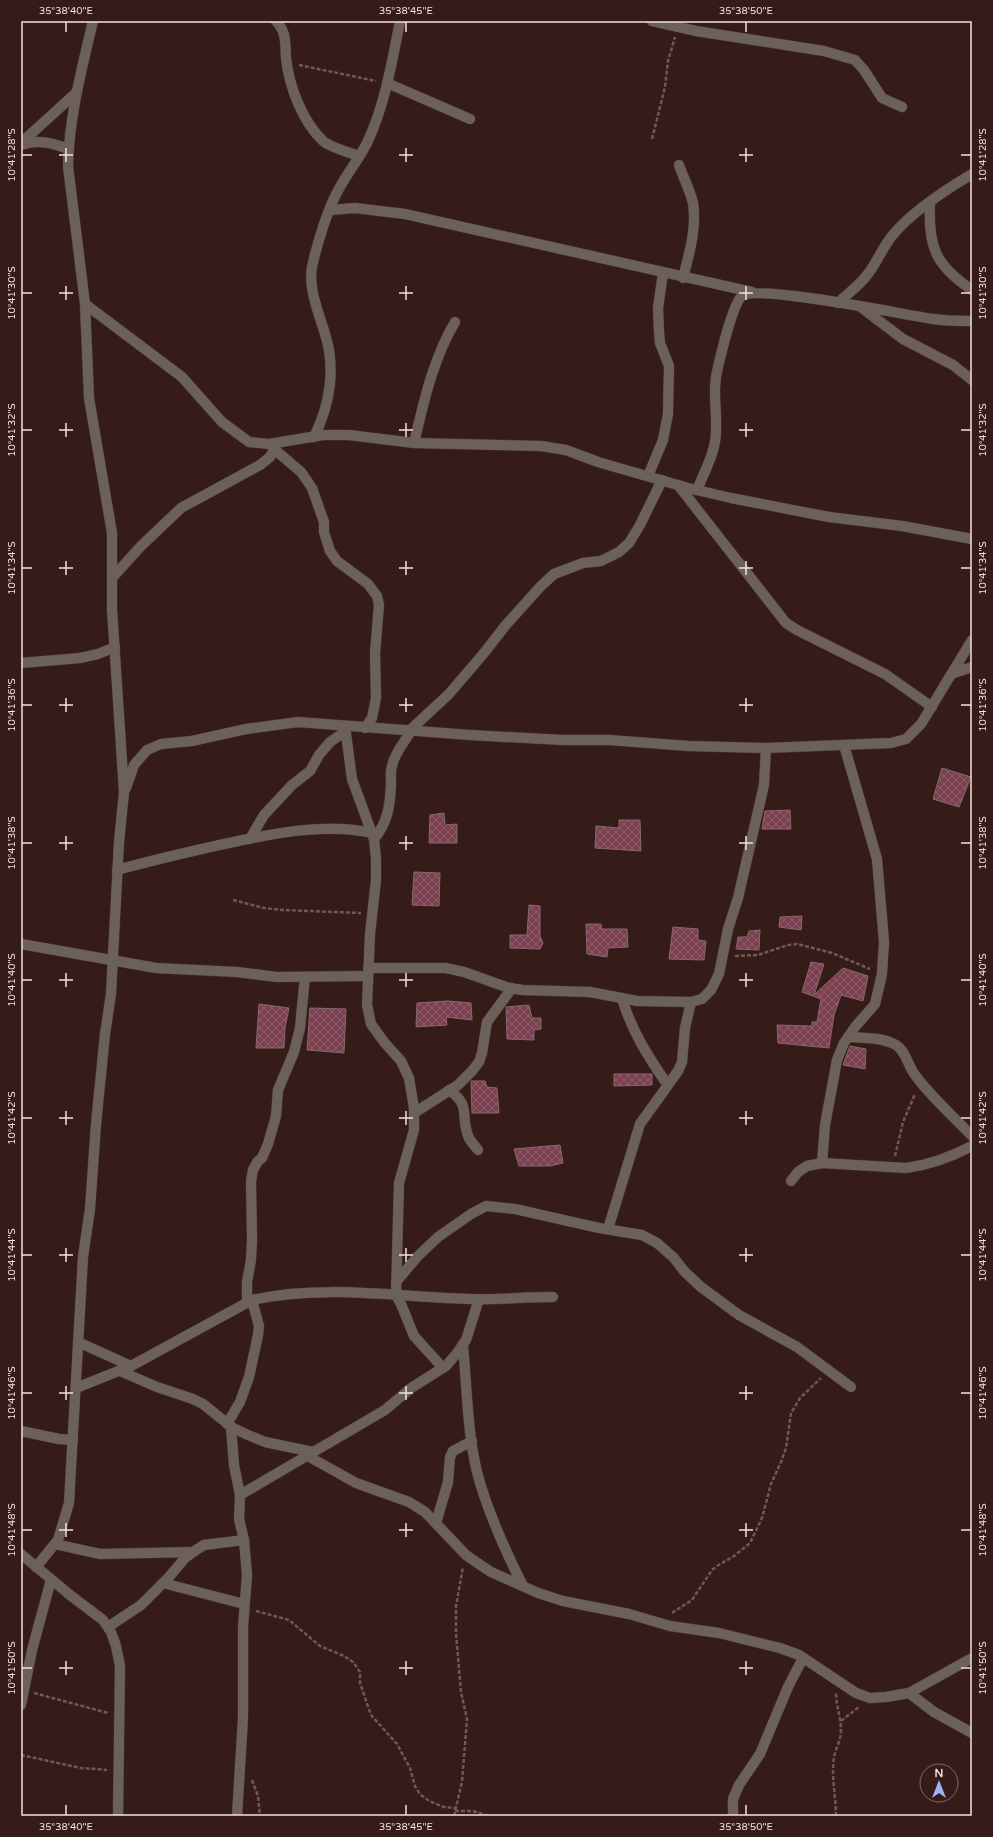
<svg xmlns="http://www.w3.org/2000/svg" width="993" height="1837" viewBox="0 0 993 1837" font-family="'Varela Round',sans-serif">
	<defs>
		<pattern id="building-cross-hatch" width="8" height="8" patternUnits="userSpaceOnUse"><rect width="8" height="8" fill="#7c4150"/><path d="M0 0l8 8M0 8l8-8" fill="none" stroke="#8f5c69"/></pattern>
	</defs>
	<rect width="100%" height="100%" fill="#351c18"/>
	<g fill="url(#building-cross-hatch)" stroke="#87686e">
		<path d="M942,768L971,777L959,807L933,799Z"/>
		<path d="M790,810L791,829H762L765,811Z"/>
		<path d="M444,813L445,825L457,824V843H429L430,815Z"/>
		<path d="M619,820H640L641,851L595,848L596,826L619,828Z"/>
		<path d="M414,872L440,873L439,906L412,905Z"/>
		<path d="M529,905L540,906V936L543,943L540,949L510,948V935H527Z"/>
		<path d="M802,916L801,930L779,927L780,917Z"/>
		<path d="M586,924H601L602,929H627L628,947L608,948L607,957L587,954Z"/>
		<path d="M673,927L698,929V940L706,941L704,960L669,959Z"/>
		<path d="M760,930L759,950L736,949L738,937H747L749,931Z"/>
		<path d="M811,962L824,964L814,995L843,968L868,976L863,1001L841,995L834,1015L829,1048L778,1043L777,1025L812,1026V1022H817L821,999L802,992Z"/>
		<path d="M448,1001L471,1003L472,1020L446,1017L447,1025L416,1027L417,1003Z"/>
		<path d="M259,1004L289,1008L285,1028L284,1048H256Z"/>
		<path d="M529,1005L532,1018H541V1029L534,1030V1040L507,1039L506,1007Z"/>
		<path d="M310,1008L346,1009L344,1053L307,1050Z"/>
		<path d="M850,1046L866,1049L865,1069L843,1065Z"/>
		<path d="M614,1074H652V1085L614,1086Z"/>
		<path d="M471,1081H485L487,1087L497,1088L499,1113H472Z"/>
		<path d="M560,1145L563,1163L550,1166H519L514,1149Z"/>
	</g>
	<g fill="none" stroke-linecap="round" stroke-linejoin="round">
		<g stroke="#503834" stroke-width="11">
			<g id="street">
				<path d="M276,21C287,32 285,44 286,58C289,86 302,121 323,141C330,147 350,153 359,156"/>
				<path d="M652,21L696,31L824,51L855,60L864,70L882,98L902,107"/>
				<path d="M387,83L470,119"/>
				<path d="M21,143L77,92"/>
				<path d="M21,145C38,139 52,143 69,149"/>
				<path d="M679,165C683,177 690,190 693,203C697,228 689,254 683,278"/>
				<path d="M930,203C928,247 935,265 972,290"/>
				<path d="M330,210L355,208L405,214L752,292"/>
				<path d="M838,303C847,294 859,286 867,275C877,263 882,248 892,236C910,213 947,189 972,174"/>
				<path d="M85,304L182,377L222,422L249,442L269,444L323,435H349L414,443L541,446L566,450L598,462L688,488L731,498L829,517L902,526L972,539"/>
				<path d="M862,308L903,339L953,365L972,380"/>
				<path d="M314,437C330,405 336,368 325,334C319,313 308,289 312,267C317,244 328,207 340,187C348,172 359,159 367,143C385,105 392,62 400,21"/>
				<path d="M414,443C424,401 433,359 455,322"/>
				<path d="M274,449L301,472L312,488L324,522V532L330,551L337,561L368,584L377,596L379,605L375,653L376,698L372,718L365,728"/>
				<path d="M648,476L663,440L668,414L669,366L660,343L659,332L658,308L663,273"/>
				<path d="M678,485L786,623L797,630L885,674L932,707"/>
				<path d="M697,490C705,470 716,452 716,430C717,408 712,389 718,367C721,354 733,303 742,296C758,284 905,315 933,319C946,321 959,321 972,321"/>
				<path d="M113,577L141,546L181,508L260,465L270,457L277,444"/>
				<path d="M21,663L80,658L98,654L115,647"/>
				<path d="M954,673L972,667"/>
				<path d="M345,726L352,779L374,839L376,858V880L370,934L367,1005L371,1024L384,1042L401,1061L409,1078L414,1108V1130L399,1183L396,1295L401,1304L414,1336L443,1368"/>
				<path d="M409,731L449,694L484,653L505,626L540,587L554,574L583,563L601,561L619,552L629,543L640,525L662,480"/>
				<path d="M126,788L134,765L147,750L161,744L192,741L246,729L298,722L470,735L563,740H610L688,746L766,748L891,743L906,739L921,724L972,640"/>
				<path d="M250,839L264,815L292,785L310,771L319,755L330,742L346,731"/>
				<path d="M374,839C388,822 390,806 391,784C391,778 390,772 392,766C395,752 404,743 411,731"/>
				<path d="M117,870C153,860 188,852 224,844C271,834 324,822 372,833"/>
				<path d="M21,944L156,968L237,972L277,977L368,976"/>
				<path d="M368,968H446L464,972L509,988L523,990L590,992L637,1001L691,1002L702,999L711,990L719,974L728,929L738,898L764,785L766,748"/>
				<path d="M622,998C631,1030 649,1058 667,1084"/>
				<path d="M848,1037C863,1038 882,1037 896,1045C906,1051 908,1066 915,1075C931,1097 953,1116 972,1136"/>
				<path d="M449,1090C473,1107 459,1116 469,1138C471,1142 475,1146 478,1150"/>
				<path d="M414,1113L458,1085L472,1071L479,1062L482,1053L487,1022L512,988"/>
				<path d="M822,1163L825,1125L837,1060L844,1043L855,1027L875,1004L882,974L884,942L877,859L844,745"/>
				<path d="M791,1181L798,1172L807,1166L822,1163L906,1168C929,1165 951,1157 972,1146"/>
				<path d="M608,1229L640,1124L678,1071L682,1062L685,1028L691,1002"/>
				<path d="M396,1282L417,1257L438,1237L471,1214L486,1206L515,1209L599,1228L642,1235L657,1243L674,1258L684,1271L701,1287L739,1315L797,1347L851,1387"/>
				<path d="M247,1302V1282L251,1260L252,1240L251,1181L253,1170L258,1161L262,1158L268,1144L276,1116L278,1090L294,1052L300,1028L305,977"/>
				<path d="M78,1342L131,1366"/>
				<path d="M463,1345C467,1387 467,1430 477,1472C487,1511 504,1548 522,1584"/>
				<path d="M120,1371L157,1387L193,1399L203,1404L233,1428L248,1435L265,1442L313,1452"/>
				<path d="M76,1388L131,1366L252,1300C321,1284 399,1297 470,1299C498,1300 525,1297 553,1297"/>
				<path d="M227,1424L240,1402L249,1377L258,1335L259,1326L252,1300"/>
				<path d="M231,1427L234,1465L240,1495"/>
				<path d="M21,1431L59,1439L73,1440"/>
				<path d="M306,1455L356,1483L409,1502L425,1512L466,1555L476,1562L491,1572L538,1593L563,1601L629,1614L670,1626L719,1633L780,1648L799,1655L856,1693L870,1698L886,1697L909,1693L972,1658"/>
				<path d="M436,1523L448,1482L450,1457L453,1451L472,1441"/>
				<path d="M55,1544L100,1554L193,1552"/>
				<path d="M21,1554L70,1595L103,1620L111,1632L116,1646L120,1666L118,1816"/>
				<path d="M36,1567L58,1540L69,1503L83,1257L90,1209L96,1124L105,1034L111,994L119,842L124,792L112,609V533L89,398L85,304L68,166C69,117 82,68 93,21"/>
				<path d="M163,1583L244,1604"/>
				<path d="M108,1627L141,1605L169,1577L185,1558L193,1552L204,1545L244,1540L239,1519L240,1495L385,1410L411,1388L446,1366L457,1353L466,1340L479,1299"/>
				<path d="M909,1693L934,1712L972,1733"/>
				<path d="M21,1705L32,1650L51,1580"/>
				<path d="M237,1816L243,1718V1627L247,1575L244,1540"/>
				<path d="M733,1816V1799L739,1785L760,1754L788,1687L803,1658"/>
			</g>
		</g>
		<g stroke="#705955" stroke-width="2.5" stroke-dasharray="4 2" stroke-linecap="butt">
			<path d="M299,65L376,81"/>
			<path d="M652,139L665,87L668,61L675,37"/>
			<path d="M233,900L264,908L282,910L361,913"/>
			<path d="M735,956L758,955L788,945L797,944L832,953L870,969"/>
			<path d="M895,1156L903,1122L915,1094"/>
			<path d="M256,1611L289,1620L320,1646L344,1656L353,1662L360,1672V1683L371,1715L397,1744L410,1768L415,1786L420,1794L429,1801L444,1807L456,1808"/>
			<path d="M672,1613L692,1600L712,1570L717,1566L734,1556L750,1543L762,1518L771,1484L781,1462L786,1448L791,1413L800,1398L821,1378"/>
			<path d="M34,1693L108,1713"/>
			<path d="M841,1721L859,1707"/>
			<path d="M21,1755L81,1768L107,1770"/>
			<path d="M252,1780L258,1796L260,1816"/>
			<path d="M455,1811H473L489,1816"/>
			<path d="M454,1816L462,1782L467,1719L461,1692L456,1633V1606L463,1567"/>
			<path d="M836,1816C836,1797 831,1776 834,1757C836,1748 841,1740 841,1730C841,1717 836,1706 836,1693"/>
		</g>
		<use href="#street" stroke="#6c615a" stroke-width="10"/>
	</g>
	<path fill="none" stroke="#f3e1de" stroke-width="1.5" d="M66,22V32M406,22V32M746,22V32M66,148V162M406,148V162M746,148V162M22,155H32M59,155H73M399,155H413M739,155H753M961,155H971M66,286V300M406,286V300M746,286V300M22,293H32M59,293H73M399,293H413M739,293H753M961,293H971M66,423V437M406,423V437M746,423V437M22,430H32M59,430H73M399,430H413M739,430H753M961,430H971M66,561V575M406,561V575M746,561V575M22,568H32M59,568H73M399,568H413M739,568H753M961,568H971M66,698V712M406,698V712M746,698V712M22,705H32M59,705H73M399,705H413M739,705H753M961,705H971M66,836V850M406,836V850M746,836V850M22,843H32M59,843H73M399,843H413M739,843H753M961,843H971M66,973V987M406,973V987M746,973V987M22,980H32M59,980H73M399,980H413M739,980H753M961,980H971M66,1111V1125M406,1111V1125M746,1111V1125M22,1118H32M59,1118H73M399,1118H413M739,1118H753M961,1118H971M66,1248V1262M406,1248V1262M746,1248V1262M22,1255H32M59,1255H73M399,1255H413M739,1255H753M961,1255H971M66,1386V1400M406,1386V1400M746,1386V1400M22,1393H32M59,1393H73M399,1393H413M739,1393H753M961,1393H971M66,1523V1537M406,1523V1537M746,1523V1537M22,1530H32M59,1530H73M399,1530H413M739,1530H753M961,1530H971M66,1661V1675M406,1661V1675M746,1661V1675M22,1668H32M59,1668H73M399,1668H413M739,1668H753M961,1668H971M66,1805V1815M406,1805V1815M746,1805V1815"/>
	<rect width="993" height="1837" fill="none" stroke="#351c18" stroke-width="44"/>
	<g transform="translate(939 1783)"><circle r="19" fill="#351c18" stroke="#816b67"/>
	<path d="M0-3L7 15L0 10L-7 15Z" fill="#9fb3fd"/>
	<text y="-6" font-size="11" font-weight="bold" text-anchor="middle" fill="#f3e1de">N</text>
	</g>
	<rect x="22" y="22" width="949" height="1793" fill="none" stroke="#f3e1de" stroke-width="1.5"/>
	<g font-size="10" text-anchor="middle" fill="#f3e1de">
		<text x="66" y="14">35°38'40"E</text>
		<text x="406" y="14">35°38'45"E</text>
		<text x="746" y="14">35°38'50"E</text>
		<text transform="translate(11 155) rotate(-90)" y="4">10°41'28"S</text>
		<text transform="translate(982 155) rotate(-90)" y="4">10°41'28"S</text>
		<text transform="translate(11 293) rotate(-90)" y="4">10°41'30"S</text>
		<text transform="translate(982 293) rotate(-90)" y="4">10°41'30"S</text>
		<text transform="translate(11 430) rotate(-90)" y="4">10°41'32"S</text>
		<text transform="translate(982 430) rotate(-90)" y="4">10°41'32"S</text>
		<text transform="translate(11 568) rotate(-90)" y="4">10°41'34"S</text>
		<text transform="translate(982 568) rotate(-90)" y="4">10°41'34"S</text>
		<text transform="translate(11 705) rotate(-90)" y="4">10°41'36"S</text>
		<text transform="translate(982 705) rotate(-90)" y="4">10°41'36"S</text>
		<text transform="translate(11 843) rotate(-90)" y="4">10°41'38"S</text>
		<text transform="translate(982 843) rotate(-90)" y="4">10°41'38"S</text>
		<text transform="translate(11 980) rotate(-90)" y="4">10°41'40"S</text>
		<text transform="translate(982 980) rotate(-90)" y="4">10°41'40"S</text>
		<text transform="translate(11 1118) rotate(-90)" y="4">10°41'42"S</text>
		<text transform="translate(982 1118) rotate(-90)" y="4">10°41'42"S</text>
		<text transform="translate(11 1255) rotate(-90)" y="4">10°41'44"S</text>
		<text transform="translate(982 1255) rotate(-90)" y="4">10°41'44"S</text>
		<text transform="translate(11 1393) rotate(-90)" y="4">10°41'46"S</text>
		<text transform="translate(982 1393) rotate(-90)" y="4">10°41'46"S</text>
		<text transform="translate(11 1530) rotate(-90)" y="4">10°41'48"S</text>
		<text transform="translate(982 1530) rotate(-90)" y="4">10°41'48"S</text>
		<text transform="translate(11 1668) rotate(-90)" y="4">10°41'50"S</text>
		<text transform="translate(982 1668) rotate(-90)" y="4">10°41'50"S</text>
		<text x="66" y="1830">35°38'40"E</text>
		<text x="406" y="1830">35°38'45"E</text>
		<text x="746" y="1830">35°38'50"E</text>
	</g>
</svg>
